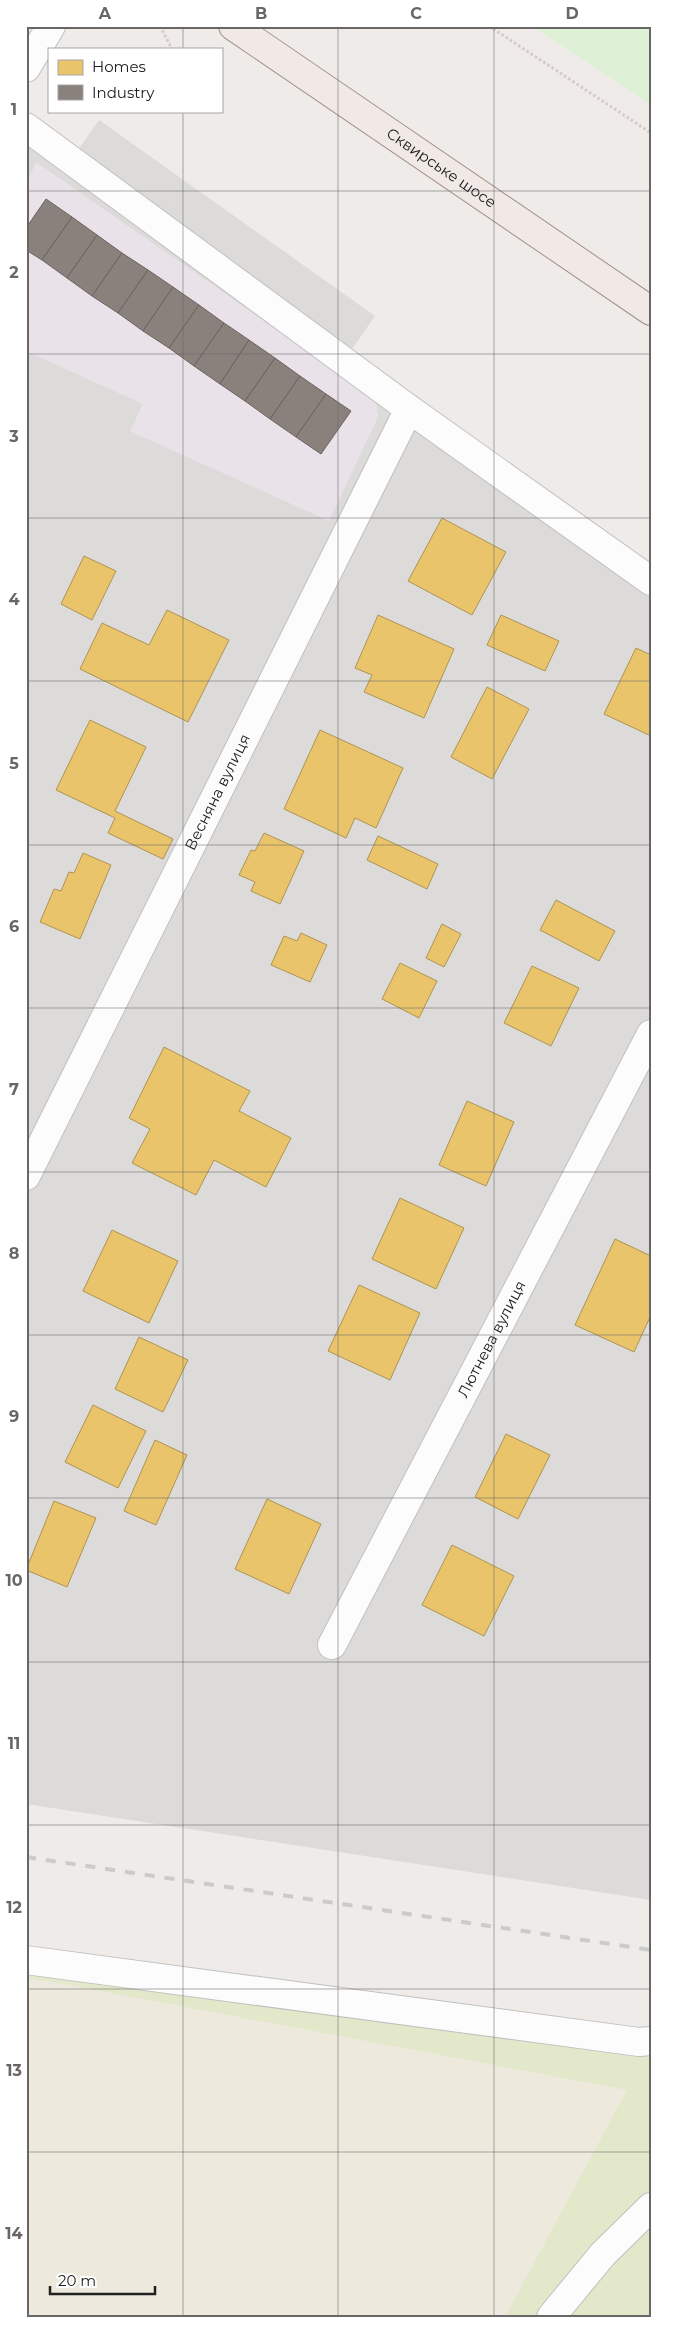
<svg xmlns="http://www.w3.org/2000/svg" width="677" height="2343" viewBox="0 0 677 2343" font-family="Montserrat,sans-serif">
	<rect width="100%" height="100%" fill="#eeebe9"/>
	<path fill="#dddbda" d="M26,118L651,569V1900L26,1804Z"/>
	<path fill="#eae2e9" d="M36,162L371,395L377,405L378,417L329,521L130,431L143,404L26,351V186Z"/>
	<path fill="#dcdbda" d="M99,120L375,316L350,352L74,156Z"/>
	<path fill="#ede9dd" d="M26,1977L628,2090L505,2317H26Z"/>
	<path fill="#e3e8ca" d="M26,1949L651,2048V2317H505L627,2090L26,1977Z"/>
	<path fill="#def1d7" d="M532,26H651V105Z"/>
	<g fill="#e9c46a" stroke="#ad9354">
		<path d="M442,518L506,552L472,615L408,581Z"/>
		<path d="M84,556L116,571L92,620L61,604Z"/>
		<path d="M167,610L229,640L188,722L80,669L102,623L149,645Z"/>
		<path d="M378,615L454,649L424,718L364,692L372,675L355,668Z"/>
		<path d="M501,615L559,641L545,671L487,645Z"/>
		<path d="M636,648L651,655V736L604,714Z"/>
		<path d="M487,687L529,709L492,779L451,757Z"/>
		<path d="M90,720L146,747L115,811L173,839L163,859L108,833L115,818L56,790Z"/>
		<path d="M320,730L403,768L376,828L355,818L346,838L284,809Z"/>
		<path d="M264,833L304,851L280,904L251,891L255,882L239,875L251,850L255,851Z"/>
		<path d="M378,836L438,864L427,889L367,860Z"/>
		<path d="M83,853L111,865L80,939L40,922L54,889L61,891L69,872L74,873Z"/>
		<path d="M556,900L615,931L599,961L540,930Z"/>
		<path d="M442,924L461,934L444,967L426,958Z"/>
		<path d="M301,933L327,945L310,982L271,965L284,936L297,941Z"/>
		<path d="M400,963L437,981L419,1018L382,999Z"/>
		<path d="M532,966L579,988L551,1046L504,1023Z"/>
		<path d="M164,1047L250,1091L239,1111L291,1138L266,1187L214,1160L196,1195L132,1163L150,1129L129,1118Z"/>
		<path d="M467,1101L514,1122L486,1186L439,1165Z"/>
		<path d="M400,1198L464,1228L436,1289L372,1259Z"/>
		<path d="M112,1230L178,1261L149,1323L83,1291Z"/>
		<path d="M615,1239L651,1256V1315L634,1352L575,1325Z"/>
		<path d="M359,1285L420,1313L390,1380L328,1351Z"/>
		<path d="M139,1337L188,1360L163,1412L115,1389Z"/>
		<path d="M93,1405L146,1431L118,1488L65,1462Z"/>
		<path d="M506,1434L550,1455L518,1519L475,1497Z"/>
		<path d="M155,1440L187,1455L156,1525L124,1511Z"/>
		<path d="M267,1499L321,1524L289,1594L235,1569Z"/>
		<path d="M54,1501L96,1518L67,1587L26,1570Z"/>
		<path d="M452,1545L514,1576L484,1636L422,1605Z"/>
	</g>
	<g fill="#8a817c" stroke="#6a6460">
		<path d="M46,199L72,217L42,260L26,250V228Z"/>
		<path d="M72,217L97,235L67,278L42,260Z"/>
		<path d="M97,235L122,253L92,296L67,278Z"/>
		<path d="M122,253L148,270L118,313L92,296Z"/>
		<path d="M148,270L173,287L143,331L118,313Z"/>
		<path d="M173,287L199,305L169,348L143,331Z"/>
		<path d="M199,305L224,323L194,366L169,348Z"/>
		<path d="M224,323L249,340L220,384L194,366Z"/>
		<path d="M249,340L275,358L245,401L220,384Z"/>
		<path d="M275,358L300,376L270,419L245,401Z"/>
		<path d="M300,376L326,394L296,437L270,419Z"/>
		<path d="M326,394L351,411L321,454L296,437Z"/>
	</g>
	<g fill="none" stroke-linecap="round" stroke-linejoin="round">
		<g stroke="#c1c0bf" stroke-width="30">
			<g id="minor">
				<path d="M26,68L51,26"/>
				<path d="M26,127L409,409L651,581"/>
				<path id="s1" d="M26,1176L409,409"/>
				<path id="s2" d="M332,1645L651,1034"/>
				<path d="M26,1960L639,2042L651,2041"/>
				<path d="M551,2317L603,2254L651,2207"/>
			</g>
		</g>
		<g stroke="#a39287" stroke-width="30">
			<g id="major">
				<path id="s3" d="M233,26L651,311"/>
			</g>
		</g>
		<g stroke="#d6c9ca" stroke-width="3" stroke-dasharray="2.5 2.5" stroke-linecap="butt">
			<path d="M160,26L172,49"/>
			<path d="M489,26L651,133"/>
		</g>
		<use href="#minor" stroke="#fcfcfc" stroke-width="28"/>
		<use href="#major" stroke="#f1e9e6" stroke-width="28"/>
		<path stroke="#cbcbca" stroke-width="4" stroke-dasharray="10 10" stroke-linecap="butt" d="M26,1857L651,1950"/>
	</g>
	<path fill="none" stroke="#686766" stroke-width="1" stroke-opacity="0.55" d="M183,26V49M338,26V2317M494,26V2317M183,111V2317M26,191H651M26,354H651M26,518H651M26,681H651M26,845H651M26,1008H651M26,1172H651M26,1335H651M26,1498H651M26,1662H651M26,1825H651M26,1989H651M26,2152H651"/>
	<g text-anchor="middle" stroke-width="5" stroke-linejoin="round" paint-order="stroke">
		<g font-size="15" fill="#202020" stroke="#fff">
			<text dy="5" stroke="none"><textPath href="#s3" startOffset="252">Сквирське шосе</textPath></text>
			<text dy="5" stroke="none"><textPath href="#s1" startOffset="429">Весняна вулиця</textPath></text>
			<text dy="5" stroke="none"><textPath href="#s2" startOffset="345">Лютнева вулиця</textPath></text>
		</g>
	</g>
	<rect width="677" height="2343" fill="none" stroke="#ffffff" stroke-width="55"/>
	<rect x="48" y="48" width="175" height="65" fill="#ffffff" stroke="#a6a6a6"/>
	<rect x="58" y="60" width="25" height="15" fill="#e9c46a" stroke="#a6a6a6"/>
	<text x="92" y="72" font-size="15" fill="#202020">Homes</text>
	<rect x="58" y="85" width="25" height="15" fill="#8a817c" stroke="#a6a6a6"/>
	<text x="92" y="98" font-size="15" fill="#202020">Industry</text>
	<path d="M50 2286v8h105v-8" fill="none" stroke="#202020" stroke-width="2.5"/>
	<text x="58" y="2286" font-size="15" fill="#202020" stroke="#ffffff" stroke-width="4" paint-order="stroke">20 m</text>
	<rect x="28" y="28" width="622" height="2288" fill="none" stroke="#686766" stroke-width="2"/>
	<g font-size="16" text-anchor="middle" font-weight="bold" fill="#686766">
		<text x="105" y="19">A</text>
		<text x="261" y="19">B</text>
		<text x="416" y="19">C</text>
		<text x="572" y="19">D</text>
		<text x="14" y="115">1</text>
		<text x="14" y="278">2</text>
		<text x="14" y="442">3</text>
		<text x="14" y="605">4</text>
		<text x="14" y="769">5</text>
		<text x="14" y="932">6</text>
		<text x="14" y="1095">7</text>
		<text x="14" y="1259">8</text>
		<text x="14" y="1422">9</text>
		<text x="14" y="1586">10</text>
		<text x="14" y="1749">11</text>
		<text x="14" y="1913">12</text>
		<text x="14" y="2076">13</text>
		<text x="14" y="2239">14</text>
	</g>
</svg>
